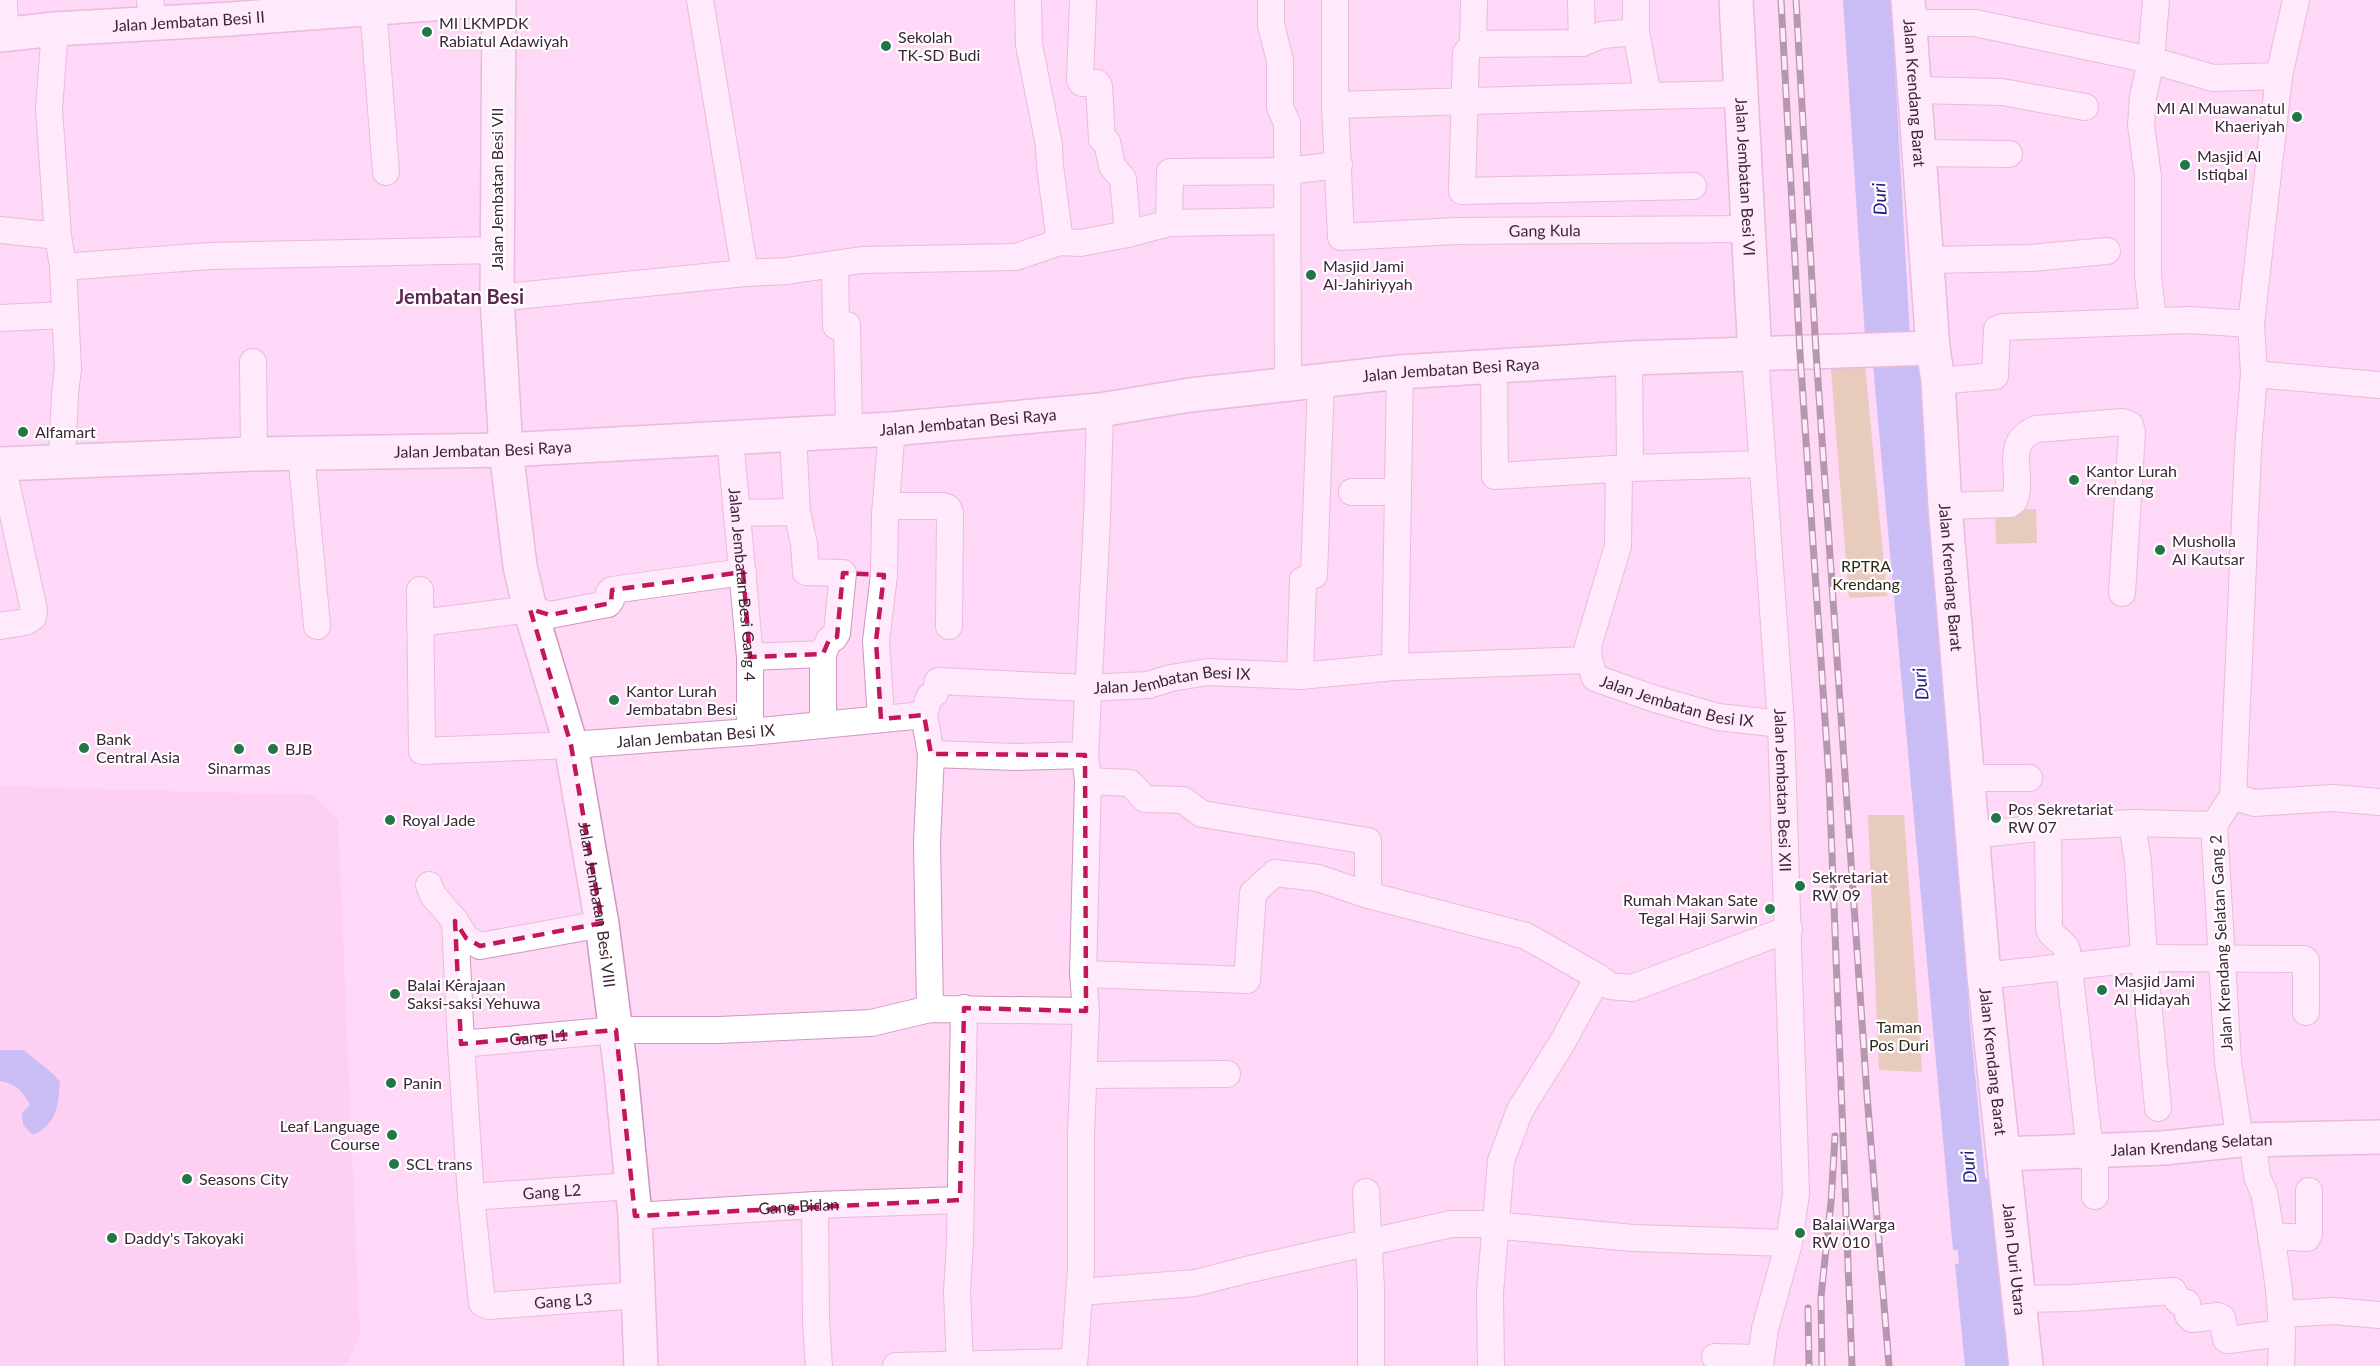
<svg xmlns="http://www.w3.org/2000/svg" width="2380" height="1366" viewBox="0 0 2380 1366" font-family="Lato,sans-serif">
	<rect width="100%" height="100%" fill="#fed8f5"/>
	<path fill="#fdc6f0" d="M0,786L312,795L338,820L360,1336L348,1362L339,1366H0Z"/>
	<g fill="#ccba76">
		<path d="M1864,355L1887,596L1849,598L1830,357Z"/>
		<path d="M2036,509L2037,543L1996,544L1995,510Z"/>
		<path d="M1868,815H1904L1922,1072L1879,1070Z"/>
	</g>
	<g fill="#8c9cf7">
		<path d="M1843,0H1891L1910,337H1865Z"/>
		<path d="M1919,352L1960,838L1969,1012L1992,1248L1953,1250L1872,354Z"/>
		<path d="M0,1050H24C36,1062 50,1068 60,1082C58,1106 57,1124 33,1135L23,1125L22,1113L30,1105C23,1091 15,1083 0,1081Z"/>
		<path d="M1995,1261L2008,1366H1965L1955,1264Z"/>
	</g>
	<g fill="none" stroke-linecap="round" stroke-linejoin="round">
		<path stroke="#8c9cf7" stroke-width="40" d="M1973,1193L1988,1366"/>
		<g stroke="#d195c3" stroke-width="28">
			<g id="street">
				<path d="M4,0L5,34"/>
				<path d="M150,0L153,22"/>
				<path d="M700,0L745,273L787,271L862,260L1016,257L1060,242L1080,243L1128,234"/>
				<path d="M1028,0L1029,45L1049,145L1050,166L1060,242"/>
				<path d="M1083,0L1080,80L1082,83H1097L1099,86L1102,139L1107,142L1112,166L1123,179L1128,234L1169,223L1170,172L1287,171L1339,165"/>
				<path d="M1271,0V25L1280,61V107L1287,123L1288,383"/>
				<path id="s1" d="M1335,0V105L1341,237L1457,231L1749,229"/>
				<path d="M1474,0L1473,44L1466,53L1462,191L1693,186"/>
				<path d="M373,7L386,172"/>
				<path d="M1910,23H1975L2151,60L2213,78L2279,76"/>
				<path d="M55,29L49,109L58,236L63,267L68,369L65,393L62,461"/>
				<path d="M1582,43L1602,35L1636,32"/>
				<path d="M1473,44L1582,43L1581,0"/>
				<path d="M1915,90L2002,92L2085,107"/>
				<path d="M1648,96L1740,94"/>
				<path d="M1335,105L1648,96L1636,32V0"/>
				<path d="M1919,153L2009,154"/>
				<path d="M1169,223L1286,221"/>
				<path d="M0,230L58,236"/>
				<path d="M1927,260L2031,258L2107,251"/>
				<path d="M835,264L836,326L847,325L849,431"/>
				<path d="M63,267L209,256L496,250"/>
				<path d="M497,298L745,273"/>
				<path d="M0,318L65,315"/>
				<path d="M2153,320L2148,275V177L2141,125L2143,97L2151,60L2156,0"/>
				<path id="s2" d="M1755,355L1781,724L1796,1194L1789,1243L1765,1329L1760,1366"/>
				<path d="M1629,358L1630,468"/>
				<path d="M253,362L254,454"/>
				<path d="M1494,368L1495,476L1630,468L1762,464"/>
				<path d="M2254,374L2380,385"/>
				<path d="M1938,381L1995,376L1997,329L2003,327L2189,320L2251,324"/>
				<path d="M793,434L797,512L804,544L806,572L843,573L837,633L834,638L829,640L823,654V723"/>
				<path id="s3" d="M730,438L750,657V732"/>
				<path d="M301,453L317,626"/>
				<path id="s4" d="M1619,469L1618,546L1588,646L1589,660L1595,678L1655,699L1718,717L1781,724"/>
				<path d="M1352,492H1398"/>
				<path d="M886,506H943L948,508L950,513L949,626"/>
				<path d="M1945,506L2010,504L2014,501C2025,474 2001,444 2036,429L2123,422L2130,425L2132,432L2122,593"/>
				<path d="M737,513L797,512"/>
				<path id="s5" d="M420,590L422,751L571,745L750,732L924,715"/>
				<path d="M420,623L530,609L550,615L608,604L611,600L609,593L612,590L743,572"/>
				<path d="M0,626L25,622L33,617L34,610L2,464"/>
				<path d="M750,657L823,654"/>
				<path d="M1395,667L1400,372"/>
				<path d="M1300,676L1303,580L1314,575L1321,381"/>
				<path d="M881,719L876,641L884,575L885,515L892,429"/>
				<path d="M931,754L1016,757L1085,755"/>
				<path d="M1968,778H2029"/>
				<path d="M1088,781L1130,783L1145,799L1183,800L1202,814L1368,841V895"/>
				<path d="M2233,796L2254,803L2333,798L2380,802"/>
				<path d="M2132,823L2138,862L2144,958L2158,1108"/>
				<path d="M2048,827L2049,929C2053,940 2064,940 2067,950L2090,1151"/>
				<path d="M1973,835L2048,827L2132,823L2214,825"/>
				<path d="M429,885L433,895L455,921L466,938L480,946L602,924"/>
				<path id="s6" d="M455,921L461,1044L471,1197L482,1303L489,1306L639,1295"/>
				<path d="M1083,974L1247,980L1253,893L1275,873L1318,878L1368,895L1526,936L1598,977L1610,986L1632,988L1789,929"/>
				<path d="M1984,976L2144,958L2304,959L2306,961V1012"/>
				<path id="s7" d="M930,1009L927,843L931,754L924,715L929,697L935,693L938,681L1087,688L1148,685L1171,678L1208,672L1300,676L1395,667L1589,660"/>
				<path id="s8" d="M461,1044L616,1030H719L871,1023L930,1009L1086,1011"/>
				<path d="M1084,1075L1227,1074"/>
				<path d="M2240,1140L2228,1062L2214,825L2233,796L2248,450L2254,374L2251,324L2279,76L2296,0"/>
				<path d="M2254,1140C2254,1152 2255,1164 2257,1176C2259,1183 2264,1190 2265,1198C2274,1253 2285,1310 2281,1366"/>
				<path d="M2095,1151V1196"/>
				<path d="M1366,1192L1371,1288V1366"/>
				<path id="s9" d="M471,1197L631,1186"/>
				<path d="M815,1205L816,1321L819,1366"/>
				<path id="s10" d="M635,1216L815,1205L960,1200"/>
				<path d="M2271,1236L2307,1238L2309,1234V1191"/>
				<path d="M1080,1292L1195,1283L1246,1270L1451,1224H1482L1633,1238L1789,1243"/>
				<path d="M2019,1299L2073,1298L2173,1291L2178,1301L2187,1303L2188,1315L2192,1319L2218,1316L2222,1318L2226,1339L2228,1340L2282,1333"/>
				<path d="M2281,1314L2333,1311L2380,1315"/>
				<path d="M1715,1357L1761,1358"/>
				<path d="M960,1364L957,1292L960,1242L964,1008"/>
				<path d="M896,1366L1074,1362"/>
				<path d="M1074,1366L1081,1268V1136L1086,1011L1083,974L1088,781L1085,755L1097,520L1100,410"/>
				<path d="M1491,1366L1490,1293L1501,1161L1520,1110L1562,1043L1598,977"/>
			</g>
		</g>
		<g stroke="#d195c3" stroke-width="36">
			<g id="secondary">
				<path id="s11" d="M499,0L497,298L506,450L520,566L530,609L571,745L602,924L621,1072L635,1216L641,1366"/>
				<path id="s12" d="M1736,0L1755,355"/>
				<path id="s13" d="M1908,0L1933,348L1938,381L1945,506L1984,976L2026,1366"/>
				<path id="s14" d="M0,35L55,29L230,19L485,0"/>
				<path id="s15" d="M0,464L254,454L506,450L892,429L1100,410L1190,395L1400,372L1629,358L1933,348"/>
				<path id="s16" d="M2003,1154L2163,1148L2240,1140L2380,1137"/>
			</g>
		</g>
		<use href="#street" stroke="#fff" stroke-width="26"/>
		<use href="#secondary" stroke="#fff" stroke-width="33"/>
		<g stroke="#62475c" stroke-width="7">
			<g id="rail">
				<path d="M1781,0L1800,353L1829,778L1852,1366"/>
				<path d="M1796,0L1816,352L1867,1095L1889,1366"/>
				<path d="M1808,1308L1809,1366"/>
				<path d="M1822,1366L1821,1297L1831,1202L1835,1136"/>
			</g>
		</g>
		<use href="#rail" stroke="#fff" stroke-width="4.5" stroke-dasharray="14" stroke-linecap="butt"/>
	</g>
	<path d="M0 0H2380V1366H0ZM743,572L750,657L823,654L829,640L837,637L843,573L884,575L876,641L881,719L924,715L931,754L1085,755L1086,1011L964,1008L960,1200L635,1216L616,1030L461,1044L455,921L466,938L480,946L602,923L571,745L530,609L550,615L611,603L612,590Z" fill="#fed8f5" fill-opacity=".55" fill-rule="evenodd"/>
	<path fill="none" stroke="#c2185b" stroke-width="4.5" stroke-dasharray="12 8" stroke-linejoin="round" d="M743,572L750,657L823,654L829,640L837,637L843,573L884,575L876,641L881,719L924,715L931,754L1085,755L1086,1011L964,1008L960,1200L635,1216L616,1030L461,1044L455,921L466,938L480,946L602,923L571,745L530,609L550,615L611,603L612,590Z"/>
	<g fill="#237648" stroke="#fff" stroke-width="2">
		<circle cx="427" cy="32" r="6"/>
		<circle cx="886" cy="46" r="6"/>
		<circle cx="2297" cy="117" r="6"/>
		<circle cx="2185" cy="165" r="6"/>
		<circle cx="1311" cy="275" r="6"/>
		<circle cx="23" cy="432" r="6"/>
		<circle cx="2074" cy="480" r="6"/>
		<circle cx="2160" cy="550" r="6"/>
		<circle cx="614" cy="700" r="6"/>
		<circle cx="84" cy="748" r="6"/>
		<circle cx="239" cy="749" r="6"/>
		<circle cx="273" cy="749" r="6"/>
		<circle cx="1996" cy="818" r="6"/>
		<circle cx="390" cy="820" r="6"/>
		<circle cx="1800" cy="886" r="6"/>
		<circle cx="1770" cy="909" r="6"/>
		<circle cx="2102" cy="990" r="6"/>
		<circle cx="395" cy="994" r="6"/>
		<circle cx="391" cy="1083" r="6"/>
		<circle cx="392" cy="1135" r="6"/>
		<circle cx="394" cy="1164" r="6"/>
		<circle cx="187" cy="1179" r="6"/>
		<circle cx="1800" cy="1233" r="6"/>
		<circle cx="112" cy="1238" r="6"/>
	</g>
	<g text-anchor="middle" stroke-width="4.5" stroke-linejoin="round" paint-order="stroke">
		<g font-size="16" fill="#3d2538" stroke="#fff">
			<text dy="6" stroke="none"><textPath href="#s14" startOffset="189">Jalan Jembatan Besi II</textPath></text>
			<text dy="6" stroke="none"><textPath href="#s13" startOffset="93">Jalan Krendang Barat</textPath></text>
			<text dy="6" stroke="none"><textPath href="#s12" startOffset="177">Jalan Jembatan Besi VI</textPath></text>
			<text transform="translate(497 189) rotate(-90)" y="6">Jalan Jembatan Besi VII</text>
			<text dy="6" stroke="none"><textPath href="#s1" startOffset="441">Gang Kula</textPath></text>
			<text dy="6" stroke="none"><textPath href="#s15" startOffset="1455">Jalan Jembatan Besi Raya</textPath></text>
			<text dy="6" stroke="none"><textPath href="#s15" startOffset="969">Jalan Jembatan Besi Raya</textPath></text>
			<text dy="6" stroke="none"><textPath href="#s15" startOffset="483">Jalan Jembatan Besi Raya</textPath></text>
			<text dy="6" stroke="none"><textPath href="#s13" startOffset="579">Jalan Krendang Barat</textPath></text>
			<text dy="6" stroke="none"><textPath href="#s3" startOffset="147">Jalan Jembatan Besi Gang 4</textPath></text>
			<text dy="6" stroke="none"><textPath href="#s7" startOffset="568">Jalan Jembatan Besi IX</textPath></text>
			<text dy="6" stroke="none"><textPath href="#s4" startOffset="300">Jalan Jembatan Besi IX</textPath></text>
			<text dy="6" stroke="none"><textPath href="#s5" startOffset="435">Jalan Jembatan Besi IX</textPath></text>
			<text dy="6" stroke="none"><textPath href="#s2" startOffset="436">Jalan Jembatan Besi XII</textPath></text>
			<text dy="6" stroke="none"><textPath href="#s11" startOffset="915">Jalan Jembatan Besi VIII</textPath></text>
			<text transform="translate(2221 943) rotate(-93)" y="6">Jalan Krendang Selatan Gang 2</text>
			<text dy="6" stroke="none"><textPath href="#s8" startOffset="78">Gang L1</textPath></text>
			<text dy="6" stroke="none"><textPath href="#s13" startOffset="1065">Jalan Krendang Barat</textPath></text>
			<text dy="6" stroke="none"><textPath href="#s16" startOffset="189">Jalan Krendang Selatan</textPath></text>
			<text dy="6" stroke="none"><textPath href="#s9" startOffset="81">Gang L2</textPath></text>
			<text dy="6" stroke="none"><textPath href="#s10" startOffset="164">Gang Bidan</textPath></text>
			<text dy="6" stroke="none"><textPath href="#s13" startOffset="1264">Jalan Duri Utara</textPath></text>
			<text dy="6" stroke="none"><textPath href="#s6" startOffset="465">Gang L3</textPath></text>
		</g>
		<g font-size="16" fill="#3d2538" stroke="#fff" text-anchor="start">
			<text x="439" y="29">MI LKMPDK<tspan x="439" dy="18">Rabiatul Adawiyah</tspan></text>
			<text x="898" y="43">Sekolah<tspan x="898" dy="18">TK-SD Budi</tspan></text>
			<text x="2285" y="114" text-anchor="end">MI Al Muawanatul<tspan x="2285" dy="18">Khaeriyah</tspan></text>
			<text x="2197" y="162">Masjid Al<tspan x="2197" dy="18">Istiqbal</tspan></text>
			<text x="1323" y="272">Masjid Jami<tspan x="1323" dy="18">Al-Jahiriyyah</tspan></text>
			<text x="35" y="438">Alfamart</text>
			<text x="2086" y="477">Kantor Lurah<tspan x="2086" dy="18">Krendang</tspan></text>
			<text x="2172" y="547">Musholla<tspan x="2172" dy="18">Al Kautsar</tspan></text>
			<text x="626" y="697">Kantor Lurah<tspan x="626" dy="18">Jembatabn Besi</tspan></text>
			<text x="96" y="745">Bank<tspan x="96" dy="18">Central Asia</tspan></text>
			<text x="285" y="755">BJB</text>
			<text x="239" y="774" text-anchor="middle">Sinarmas</text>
			<text x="2008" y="815">Pos Sekretariat<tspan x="2008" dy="18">RW 07</tspan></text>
			<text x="402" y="826">Royal Jade</text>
			<text x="1812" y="883">Sekretariat<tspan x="1812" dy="18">RW 09</tspan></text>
			<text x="1758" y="906" text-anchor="end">Rumah Makan Sate<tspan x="1758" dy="18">Tegal Haji Sarwin</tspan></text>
			<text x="2114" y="987">Masjid Jami<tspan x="2114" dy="18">Al Hidayah</tspan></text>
			<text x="407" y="991">Balai Kerajaan<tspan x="407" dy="18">Saksi-saksi Yehuwa</tspan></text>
			<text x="403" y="1089">Panin</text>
			<text x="380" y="1132" text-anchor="end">Leaf Language<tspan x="380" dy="18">Course</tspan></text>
			<text x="406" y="1170">SCL trans</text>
			<text x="199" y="1185">Seasons City</text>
			<text x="1812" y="1230">Balai Warga<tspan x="1812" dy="18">RW 010</tspan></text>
			<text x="124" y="1244">Daddy's Takoyaki</text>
		</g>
		<g font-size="16" fill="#2f2a17" stroke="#fff">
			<text x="1866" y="572">RPTRA<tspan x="1866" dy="18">Krendang</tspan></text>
			<text x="1899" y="1033">Taman<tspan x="1899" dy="18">Pos Duri</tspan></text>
		</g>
		<g font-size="18" font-style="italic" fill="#221b82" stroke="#fff">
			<text transform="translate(1880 199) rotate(-93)" y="6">Duri</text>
			<text transform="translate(1921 684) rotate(-96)" y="6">Duri</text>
			<text transform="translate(1969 1167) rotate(-96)" y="6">Duri</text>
		</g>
		<g font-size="20" font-weight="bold" fill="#5c2953" stroke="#fff">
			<text x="460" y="304">Jembatan Besi</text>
		</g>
	</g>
</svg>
